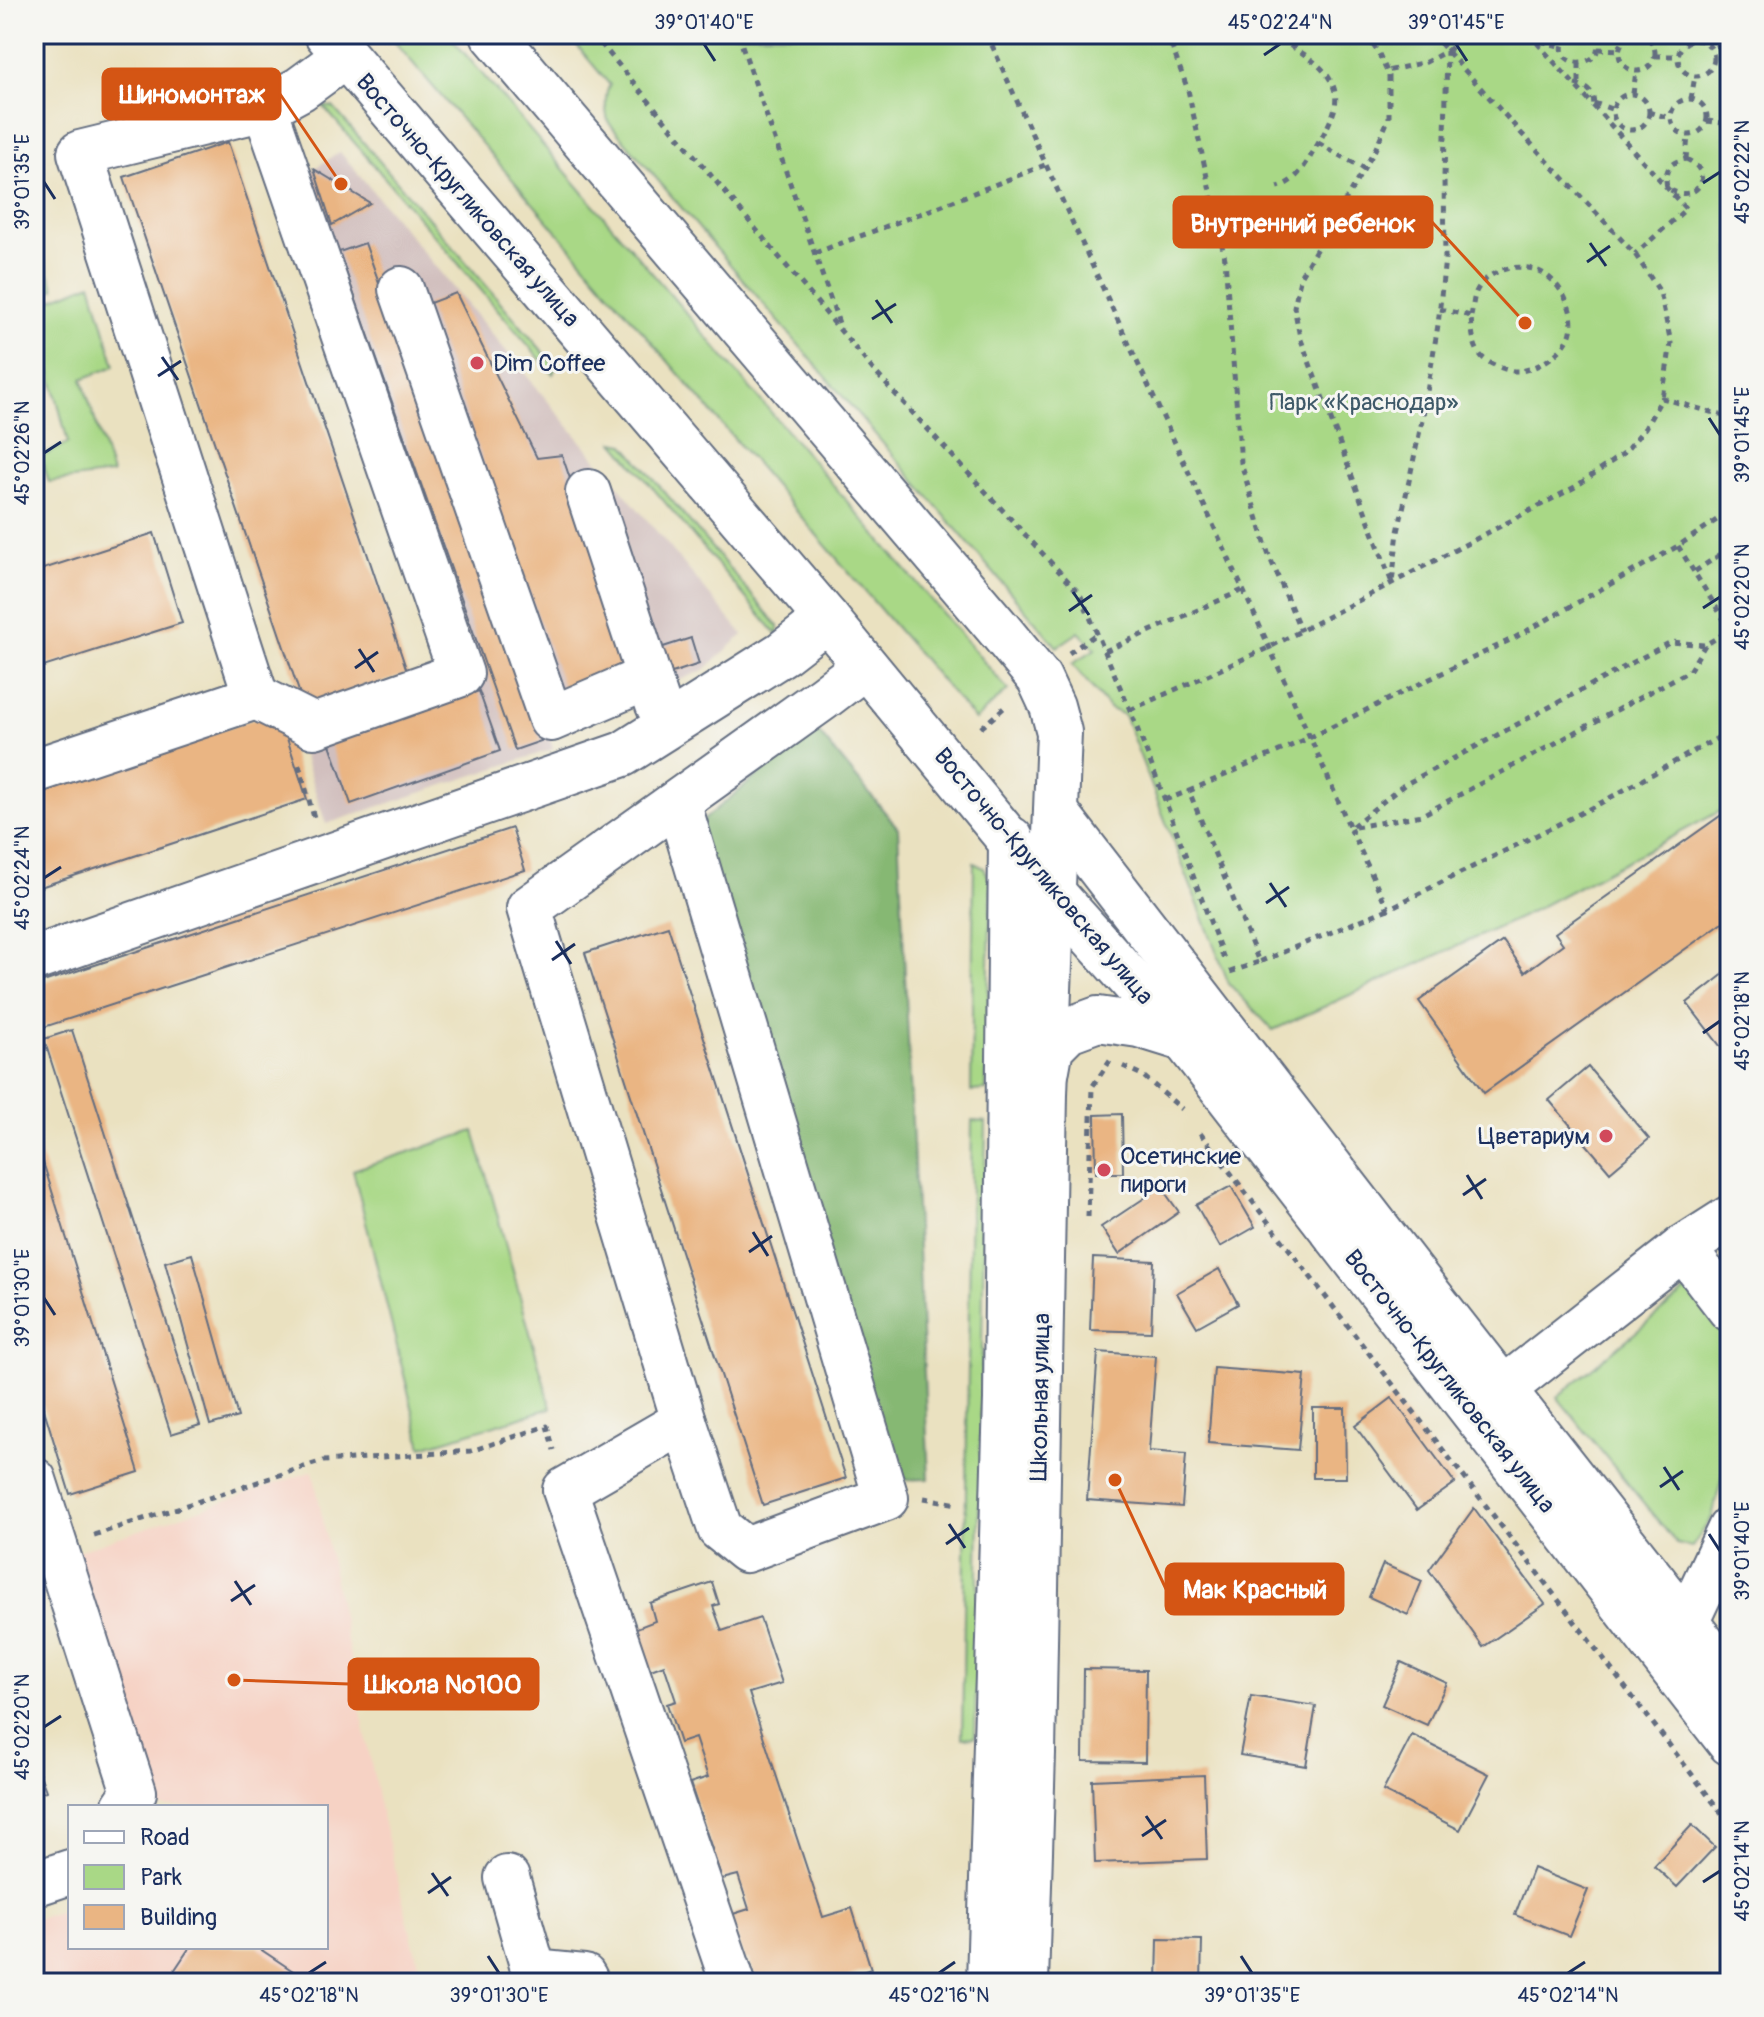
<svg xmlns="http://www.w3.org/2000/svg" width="1764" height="2017" viewBox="0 0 1764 2017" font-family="Pangolin,sans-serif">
	<rect width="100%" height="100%" fill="#f6f6f2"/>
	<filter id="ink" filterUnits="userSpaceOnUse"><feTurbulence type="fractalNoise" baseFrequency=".0125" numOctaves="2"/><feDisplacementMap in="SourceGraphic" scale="16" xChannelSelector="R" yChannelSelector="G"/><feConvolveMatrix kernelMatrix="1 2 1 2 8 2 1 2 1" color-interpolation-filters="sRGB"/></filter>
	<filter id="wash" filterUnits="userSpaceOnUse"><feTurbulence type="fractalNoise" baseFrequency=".006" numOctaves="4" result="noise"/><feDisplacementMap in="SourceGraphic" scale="32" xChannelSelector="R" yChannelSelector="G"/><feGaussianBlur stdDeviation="1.8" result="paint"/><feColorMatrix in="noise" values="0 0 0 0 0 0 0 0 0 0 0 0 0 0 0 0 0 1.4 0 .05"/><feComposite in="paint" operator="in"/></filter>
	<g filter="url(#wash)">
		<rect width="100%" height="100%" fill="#eae1c0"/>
		<path fill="#f6d2c4" d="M313,1471L380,1807L423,1983H34V1920L70,1908V1947H326V1807H150L75,1552Z"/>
		<path fill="#d1bfbe" d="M340,152L743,635L704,670L668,685L550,739L553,749L326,824L299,743L482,681L301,177Z"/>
		<g fill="#a9d886" stroke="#628472" stroke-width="2">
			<path d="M388,34H448L1008,690L975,720Z"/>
			<path d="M537,34H1730V806L1521,917L1273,1030L1229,984L1124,715L1110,709L1072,664L1095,649L1079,632L1057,647L609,123C605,113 604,93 610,85L574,42L551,43Z"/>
			<path d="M323,106L333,107L556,367L553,374Z"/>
			<path d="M34,235L55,289L34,296Z"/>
			<path d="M91,283L115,366L82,379L112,474L49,482L41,457L68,443L34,307Z"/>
			<path d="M614,442L624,444L778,626V636Z"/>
			<path d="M974,863L984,868L991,882L986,1090L971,1091Z"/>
			<path d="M972,1121L986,1122L975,1737L962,1738Z"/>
			<path d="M474,1131L551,1408L422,1447L353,1170Z"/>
			<path d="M1691,1287L1730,1334V1444L1712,1517L1692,1547L1677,1544L1557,1397Z"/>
		</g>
		<path fill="#86b873" stroke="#507468" stroke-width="2" d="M815,728L898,828L929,1479L893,1480L696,826Z"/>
		<g id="blocks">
			<g fill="#eab583">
				<path d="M228,142L408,674L305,709L124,177Z"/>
				<path d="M314,169L370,203L332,225Z"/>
				<path d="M365,243L541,741L515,750L339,252Z"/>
				<path d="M456,293L537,458L562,455L633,665L564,690L427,304Z"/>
				<path d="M154,533L182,623L34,670V572Z"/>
				<path d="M691,638L699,664L663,676L654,650Z"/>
				<path d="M479,691L500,751L351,804L330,744Z"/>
				<path d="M278,711L307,799L34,889V791Z"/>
				<path d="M1730,809V917L1484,1093L1419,1001L1503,941L1525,972L1563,944L1555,933Z"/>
				<path d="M512,828L525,870L35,1030L34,985Z"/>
				<path d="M668,926L846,1478L763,1505L585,953Z"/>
				<path d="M1730,969V1040L1721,1047L1687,1003Z"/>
				<path d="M72,1030L200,1425L171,1434L44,1039Z"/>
				<path d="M1588,1067L1649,1139L1610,1172L1549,1100Z"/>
				<path d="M1122,1114L1123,1173H1096L1095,1115Z"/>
				<path d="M34,1133L139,1472L70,1494L34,1377Z"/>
				<path d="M1231,1186L1255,1227L1220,1247L1196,1205Z"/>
				<path d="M1161,1187L1179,1212L1119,1254L1101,1227Z"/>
				<path d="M192,1254L238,1417L210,1425L165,1262Z"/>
				<path d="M1093,1258L1154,1261L1151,1332L1090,1330Z"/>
				<path d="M1219,1269L1238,1304L1197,1327L1177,1293Z"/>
				<path d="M1098,1352L1156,1356L1149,1451L1186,1454L1182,1507L1087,1500Z"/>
				<path d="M1214,1368L1305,1375L1298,1450L1208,1443Z"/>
				<path d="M1392,1398L1455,1483L1417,1510L1355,1426Z"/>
				<path d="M1313,1408H1345L1346,1478H1313Z"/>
				<path d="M1474,1508L1545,1604L1483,1647L1429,1570Z"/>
				<path d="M1383,1564L1422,1581L1408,1615L1369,1597Z"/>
				<path d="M712,1582L719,1604L713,1606L722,1631L760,1618L782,1683L749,1693L823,1917L852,1908L871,1969L831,1983H757L749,1959L745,1960L730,1915L749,1909L738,1875L722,1879L690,1783L708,1777L695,1738L680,1743L667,1704L676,1701L664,1665L648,1671L634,1629L655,1621L650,1603Z"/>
				<path d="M1401,1662L1447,1683L1427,1725L1382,1705Z"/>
				<path d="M1084,1669L1146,1670L1145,1762L1083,1761Z"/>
				<path d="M1251,1696L1316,1706L1306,1766L1240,1755Z"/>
				<path d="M1412,1735L1489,1774L1460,1830L1383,1791Z"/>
				<path d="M34,1758L46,1791L34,1795Z"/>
				<path d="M1204,1775L1207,1859L1095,1863L1092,1780Z"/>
				<path d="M1692,1825L1715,1847L1677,1887L1654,1866Z"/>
				<path d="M1533,1868L1588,1890L1569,1936L1515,1915Z"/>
				<path d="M1158,1939L1202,1940L1201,1983H1157Z"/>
				<path d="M190,1947H257L296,1973L289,1983H166Z"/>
			</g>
		</g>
	</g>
	<g filter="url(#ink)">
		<use href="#blocks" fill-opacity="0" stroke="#636d80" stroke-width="2"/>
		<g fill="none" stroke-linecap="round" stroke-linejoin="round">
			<g stroke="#636d80" stroke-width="48">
				<g id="minor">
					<path d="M401,289L551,719L649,677"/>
					<path d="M588,492L658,705"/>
					<path d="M256,697L314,726L461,674L265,108"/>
					<path d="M34,771L256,697L80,153L265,108L300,89L345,56"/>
					<path d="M678,802L886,1498L746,1550L720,1529L684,1421L529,908L823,698L865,666"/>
					<path d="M34,959L623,754L783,653L827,619"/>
					<path d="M1683,1248L1730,1309"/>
					<path d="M1474,1412L1683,1248L1730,1218"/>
					<path d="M684,1421L565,1490L733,1983"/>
					<path d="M34,1480L134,1792L124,1807"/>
					<path d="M1686,1623L1730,1529"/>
					<path d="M507,1878L534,1972L584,1977L587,1983"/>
					<path d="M34,1884L70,1872"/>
				</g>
			</g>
			<g stroke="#636d80" stroke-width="48">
				<g id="major">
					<path d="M327,34L827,619L1053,893L1184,1039L1730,1743"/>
					<path d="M493,34L1002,633L1039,678L1052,706L1059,732L1045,1094L1033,1753L1026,1983"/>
					<path d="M1056,812L1427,1292L1730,1678"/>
					<path d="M1047,1069L1051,1047L1068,1030L1098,1019L1139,1025L1184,1039"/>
					<path d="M989,1983L1006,1399L1011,839"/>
				</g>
			</g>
			<g stroke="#636d80" stroke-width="5" stroke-dasharray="6 6" stroke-linecap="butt">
				<path d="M593,34L875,372L1080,594L1130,710L1165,800L1224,959"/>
				<path d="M738,34L841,329"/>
				<path d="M987,34C1105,300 1234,561 1350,828L1404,785L1671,642L1705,645L1730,630"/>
				<path d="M1167,34L1188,90L1225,259L1241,463L1268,553L1301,631"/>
				<path d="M1269,34C1298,50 1348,73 1333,114C1329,125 1322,137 1316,147C1306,164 1298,181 1278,187"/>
				<path d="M1366,34L1379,54L1389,76V118L1374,152L1301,275L1294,307L1300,337L1392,583L1398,532L1423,416L1438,325L1445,258L1444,178L1447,51L1426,62L1387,71"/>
				<path d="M1432,34L1522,134L1635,254L1660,292L1671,343L1662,398"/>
				<path d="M1529,34L1686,209L1635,254"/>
				<path d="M1567,34C1543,74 1618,69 1592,34"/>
				<path d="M1709,34L1730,63"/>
				<circle cx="1637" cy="53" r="18"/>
				<circle cx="1696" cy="58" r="18"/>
				<path d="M1541,41L1562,47"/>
				<path d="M1290,45L1296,34"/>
				<path d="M1598,49L1620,50"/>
				<path d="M1447,51L1465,34"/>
				<path d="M1655,56H1679"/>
				<path d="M1579,64V85"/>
				<path d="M1575,84C1590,88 1593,91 1594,106"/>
				<path d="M1633,94L1636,71"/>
				<circle cx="1631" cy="112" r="18"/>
				<path d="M1691,99L1695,76"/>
				<circle cx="1689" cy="117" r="18"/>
				<path d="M1594,103L1614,110"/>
				<path d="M1648,112L1670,118"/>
				<path d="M1707,121L1730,124"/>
				<path d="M1318,143L1363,168"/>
				<path d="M1686,159C1717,172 1697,207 1667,188C1664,171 1668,162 1686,159Z"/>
				<path d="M1686,159L1688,135"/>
				<path d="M815,253L930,210L1045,165"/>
				<path d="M1440,309L1471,316C1472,329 1472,346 1482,357C1489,364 1506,371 1516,371C1534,372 1564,353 1570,335C1577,315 1563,287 1546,275C1524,260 1488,267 1476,292C1473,299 1473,308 1471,316"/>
				<path d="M1678,546L1694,572"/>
				<path d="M1730,548L1694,572L1730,629"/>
				<path d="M1705,645L1689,671L1422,815L1350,828L1388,909L1597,805L1730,731"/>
				<path d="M1105,651L1243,590"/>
				<path d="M1069,653L1096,634"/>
				<path d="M1130,710L1270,647L1575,487L1624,453L1645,428L1662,398L1724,416L1730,415"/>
				<path d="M981,728L1007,705"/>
				<path d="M299,765L315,821"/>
				<path d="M1165,800L1189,791"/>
				<path d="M1388,909L1259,962L1189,791L1311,737L1516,637L1678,546L1730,511"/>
				<path d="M1230,972L1259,962"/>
				<path d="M1123,1066L1142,1075L1182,1109"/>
				<path d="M1200,1133L1730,1824"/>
				<path d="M1088,1217L1092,1087L1110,1061"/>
				<path d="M924,1498L958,1504"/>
				<path d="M94,1535L323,1461L471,1451L547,1426L554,1450"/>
			</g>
			<use href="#minor" stroke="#fff" stroke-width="44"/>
			<use href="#major" stroke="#fff" stroke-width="44"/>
		</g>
	</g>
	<path fill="none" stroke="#1b2f5e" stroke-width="3" d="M704,44L715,61M1456,44L1467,61M1264,55L1280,44M44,182L55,199M1703,183L1720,172M1590,243L1606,266M1587,262L1610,246M876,300L892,323M872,319L896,304M162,357L178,380M158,376L181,361M1709,418L1720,435M44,453L61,442M1073,592L1089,615M1703,608L1720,597M1069,611L1092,595M359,649L374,672M355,668L378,652M44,878L61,867M1270,883L1286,907M1266,903L1289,887M556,941L571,964M552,960L575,944M1703,1033L1720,1021M1467,1175L1482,1199M1463,1195L1486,1179M753,1232L768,1256M749,1252L772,1236M44,1298L55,1315M1664,1467L1679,1490M1660,1487L1683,1471M949,1524L965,1548M1709,1534L1720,1551M946,1544L969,1528M235,1581L251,1605M231,1601L255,1585M44,1727L61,1716M1146,1816L1162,1839M1142,1836L1166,1820M432,1873L448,1896M1703,1882L1720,1871M428,1893L451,1877M488,1956L499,1973M1241,1956L1252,1973M309,1973L326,1962M939,1973L955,1962M1568,1973L1585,1962"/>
	<g fill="#d1495b" stroke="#f6f6f2" stroke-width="3">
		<circle cx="477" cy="363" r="8"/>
		<circle cx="1606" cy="1136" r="8"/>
		<circle cx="1104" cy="1170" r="8"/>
	</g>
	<g text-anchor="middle" stroke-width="6" stroke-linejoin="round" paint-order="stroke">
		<g font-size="24" fill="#1b2f5e" stroke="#f6f6f2">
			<text transform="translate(468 200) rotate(49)" y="8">Восточно-Кругликовская улица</text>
			<text transform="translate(1044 876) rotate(50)" y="8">Восточно-Кругликовская улица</text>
			<text transform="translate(1450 1381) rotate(52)" y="8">Восточно-Кругликовская улица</text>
			<text transform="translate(1040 1397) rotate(-89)" y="8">Школьная улица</text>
		</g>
		<g font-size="24" fill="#1b2f5e" stroke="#f6f6f2" text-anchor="start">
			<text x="493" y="371">Dim Coffee</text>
			<text x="1590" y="1144" text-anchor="end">Цветариум</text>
			<text x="1120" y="1164">Осетинские<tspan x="1120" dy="28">пироги</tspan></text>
		</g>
		<g font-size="24" fill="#3e5968" stroke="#f6f6f2">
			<text x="1364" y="410">Парк «Краснодар»</text>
		</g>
	</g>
	<path fill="none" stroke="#d45514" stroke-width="3" d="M341 184L280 94M1525 323L1432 222M1115 1480L1166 1589M234 1680L349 1684"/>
	<g fill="#d45514" stroke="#f6f6f2" stroke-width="3">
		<circle cx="341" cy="184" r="8"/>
		<circle cx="1525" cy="323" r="8"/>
		<circle cx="1115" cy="1480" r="8"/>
		<circle cx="234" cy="1680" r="8"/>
	</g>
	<g fill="#d45514" stroke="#d45514" stroke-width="3">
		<rect x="103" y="69" width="177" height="50" rx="8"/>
		<rect x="1174" y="197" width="258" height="50" rx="8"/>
		<rect x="1166" y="1564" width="177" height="50" rx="8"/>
		<rect x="349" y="1659" width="189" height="50" rx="8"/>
	</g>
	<g font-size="26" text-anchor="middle" font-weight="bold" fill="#fff">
		<text x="192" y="103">Шиномонтаж</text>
		<text x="1303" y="232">Внутренний ребенок</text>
		<text x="1255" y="1598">Мак Красный</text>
		<text x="443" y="1693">Школа №100</text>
	</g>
	<rect width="1764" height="2017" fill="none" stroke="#f6f6f2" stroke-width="88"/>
	<rect x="68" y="1805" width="260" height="144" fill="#f6f6f2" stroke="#9ea6b7" stroke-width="2"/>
	<rect x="84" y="1831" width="40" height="12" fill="#ffffff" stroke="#9ea6b7" stroke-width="2"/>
	<text x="140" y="1845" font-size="24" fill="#1b2f5e">Road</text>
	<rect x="84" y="1865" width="40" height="24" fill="#a9d886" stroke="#9ea6b7" stroke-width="2"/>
	<text x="140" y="1885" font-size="24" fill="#1b2f5e">Park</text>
	<rect x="84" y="1905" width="40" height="24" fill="#eab583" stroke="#9ea6b7" stroke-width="2"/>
	<text x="140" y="1925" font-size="24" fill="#1b2f5e">Building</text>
	<rect x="44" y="44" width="1676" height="1929" fill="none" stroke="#1b2f5e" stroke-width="3"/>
	<g font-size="20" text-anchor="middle" fill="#1b2f5e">
		<text x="704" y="29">39°01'40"E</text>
		<text x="1280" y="29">45°02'24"N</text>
		<text x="1456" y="29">39°01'45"E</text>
		<text transform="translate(1742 172) rotate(-90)" y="7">45°02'22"N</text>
		<text transform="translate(22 182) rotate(-90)" y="7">39°01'35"E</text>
		<text transform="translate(1742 435) rotate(-90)" y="7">39°01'45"E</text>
		<text transform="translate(22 453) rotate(-90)" y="7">45°02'26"N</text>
		<text transform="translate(1742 597) rotate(-90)" y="7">45°02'20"N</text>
		<text transform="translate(22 878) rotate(-90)" y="7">45°02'24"N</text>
		<text transform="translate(1742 1021) rotate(-90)" y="7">45°02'18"N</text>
		<text transform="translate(22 1298) rotate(-90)" y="7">39°01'30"E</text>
		<text transform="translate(1742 1551) rotate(-90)" y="7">39°01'40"E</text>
		<text transform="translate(22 1727) rotate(-90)" y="7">45°02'20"N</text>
		<text transform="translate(1742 1871) rotate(-90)" y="7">45°02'14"N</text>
		<text x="309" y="2002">45°02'18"N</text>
		<text x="499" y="2002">39°01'30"E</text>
		<text x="939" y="2002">45°02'16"N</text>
		<text x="1252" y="2002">39°01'35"E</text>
		<text x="1568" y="2002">45°02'14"N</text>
	</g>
</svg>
